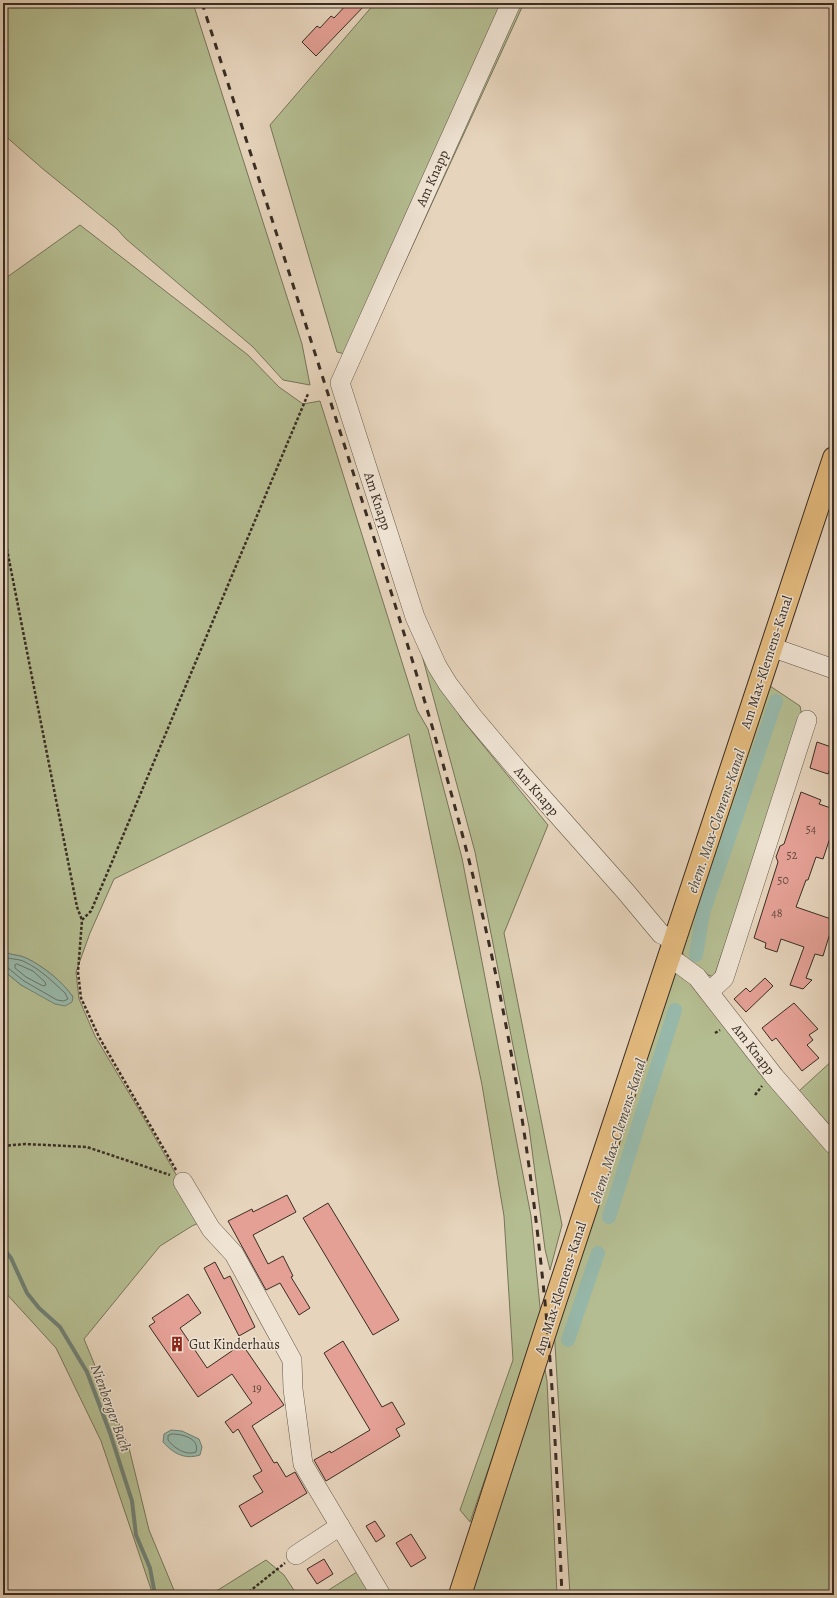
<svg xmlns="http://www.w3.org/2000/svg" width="837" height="1598" viewBox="0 0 837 1598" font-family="Alegreya,serif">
	<rect width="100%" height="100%" fill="#e6d4bc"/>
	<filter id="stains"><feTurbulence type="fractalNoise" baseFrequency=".005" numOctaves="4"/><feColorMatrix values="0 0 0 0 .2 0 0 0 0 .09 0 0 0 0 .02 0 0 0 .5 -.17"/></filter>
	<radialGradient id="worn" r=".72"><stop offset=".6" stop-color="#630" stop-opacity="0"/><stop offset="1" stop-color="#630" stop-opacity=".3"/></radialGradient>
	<g fill="#b4bd91" stroke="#76755a">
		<path d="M3,3H193L302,344L310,385L283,380L253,347L126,239L117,229L43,169L3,134Z"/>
		<path d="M375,3H524L370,338L345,354L337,352L270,125Z"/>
		<path d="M80,225L248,355L279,387L303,404L320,401L417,710L428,729L462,858L531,1216L541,1317L470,1522L460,1510L513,1360L504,1216L482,1085L409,734L114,879L90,933L76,972L79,999L95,1036L142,1115L177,1176L212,1217L192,1226L160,1246L84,1339L129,1448L149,1530L176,1595H153L101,1441L56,1348L3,1290V970L21,985L38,993L73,997C63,982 43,966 26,958C18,954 9,956 3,950V280Z"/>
		<path d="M419,644L461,718L548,825L504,933L562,1225L550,1270L545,1249L529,1127L475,852Z"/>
		<path d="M767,684L800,706L802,716L714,977C693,970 690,967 680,948Z"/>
		<path d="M677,972L684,974L777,1091L834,1155V1595H570L554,1328L674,973Z"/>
		<path d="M834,1059V1130L799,1091Z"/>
		<path d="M544,1364L547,1381L557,1595H470Z"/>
		<path d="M266,1560L284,1575L297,1595H210Z"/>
		<path d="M360,1570L374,1595H321Z"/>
	</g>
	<g fill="#97b9ab" stroke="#718175">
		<path d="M3,950C9,956 18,954 26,958C43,966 63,982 73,997L72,1002L65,1006L55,1004L21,985L3,970Z"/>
		<path d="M171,1430L182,1431L199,1439L202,1447L200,1455C184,1460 173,1453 163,1442L164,1434Z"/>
	</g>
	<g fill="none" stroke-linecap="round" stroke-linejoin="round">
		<g stroke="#687368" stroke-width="1">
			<path d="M3,956C9,960 18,958 25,962C40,969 53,982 65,993L68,999L64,1001L57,1000L24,981L8,968L3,967"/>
			<path d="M17,964L33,971L45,982L46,985L43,986L26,977L15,968V965Z"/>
			<path d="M172,1434C182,1434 200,1438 196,1452C186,1456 174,1448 168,1440V1436Z"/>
		</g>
		<path stroke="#718175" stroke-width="4" d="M3,1248L11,1258L27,1293L39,1308L60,1327L87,1372L110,1433L132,1501L136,1535L150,1568L155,1595"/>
		<g stroke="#97b9ab" stroke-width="14">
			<path d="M696,955L703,913L776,701"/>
			<path d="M609,1217L675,1010"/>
			<path d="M568,1340L598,1253"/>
		</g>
	</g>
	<g fill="#e4a095" stroke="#392d24">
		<path d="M348,3H367L316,56L302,42L317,26L320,28L331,16L334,18Z"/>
		<path d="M817,742L834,748V758L828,774L810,768Z"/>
		<path d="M801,792L821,800L819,804L834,809V826L823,859L816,857L808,880H806L796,907L834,920L823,956L815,954L806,978L812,980L803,989L790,985L804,947L781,939L777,952L765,948L766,943L754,938L778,862L776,857L780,846L784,844Z"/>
		<path d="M765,978L773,986L746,1012L734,999L746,988L750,992Z"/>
		<path d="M794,1003L818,1029L809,1035L813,1040L807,1045L819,1058L802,1071L776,1038L772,1041L762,1028Z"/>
		<path d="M287,1195L296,1212L253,1235L268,1264L283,1256L293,1276L291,1277L310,1308L299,1315L280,1283L266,1290L228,1221L252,1209L253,1212Z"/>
		<path d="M328,1203L399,1320L373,1335L303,1218Z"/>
		<path d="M215,1262L224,1279L230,1276L255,1327L239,1336L204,1268Z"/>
		<path d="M188,1294L201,1313L180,1328L207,1368L242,1344L284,1405L252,1426L274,1463L277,1462L286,1477L295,1472L307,1493L251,1527L239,1506L263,1492L253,1476L262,1471L238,1429L233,1433L225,1422L252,1403L232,1374L198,1397L149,1326L155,1322L152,1318Z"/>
		<path d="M343,1341L382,1407L392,1402L405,1424L396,1429L400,1436L326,1481L314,1460L330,1451L331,1453L370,1430L324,1353Z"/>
		<path d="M375,1521L385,1536L376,1542L366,1526Z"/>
		<path d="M411,1534L426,1558L411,1567L396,1543Z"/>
		<path d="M324,1559L333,1574L317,1584L307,1569Z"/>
	</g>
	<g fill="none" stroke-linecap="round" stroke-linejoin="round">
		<g stroke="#64574a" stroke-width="20">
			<g id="minor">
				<path d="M511,3L340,383L415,617L437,666L448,684L473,717L517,769L626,892L661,934L674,940"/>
				<path d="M771,647L834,669"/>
				<path d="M668,960L678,963L697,977L774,1076L834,1145"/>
				<path d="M709,992L724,978L807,720"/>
				<path d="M183,1182L211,1229L234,1254L292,1360L293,1389L303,1464L381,1595"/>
				<path d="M296,1555L340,1526"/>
			</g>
		</g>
		<g stroke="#392d24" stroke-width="24">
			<path id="major" d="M460,1595L547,1326L834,458"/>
		</g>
		<g stroke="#392d24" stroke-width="2.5" stroke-dasharray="3 2" stroke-linecap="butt">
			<path d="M3,529L77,907L82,920"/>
			<path d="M715,1033L720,1030"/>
			<path d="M755,1095L762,1086"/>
			<path d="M3,1146L25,1144L87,1147L170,1175"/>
			<path d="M176,1170L99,1037L81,998L78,972L82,920L91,911L109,869L308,394"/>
			<path d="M245,1595L285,1563"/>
		</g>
		<use href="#minor" stroke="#efe3d3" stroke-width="19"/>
		<use href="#major" stroke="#e3ba7e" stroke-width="22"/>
		<path stroke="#392d24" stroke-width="3" stroke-dasharray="7 7" stroke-linecap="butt" d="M202,3C257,173 312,343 366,513C418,676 469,838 502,1005C523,1110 537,1217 547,1323C555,1414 558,1505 562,1595"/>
	</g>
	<defs>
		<g id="building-bare" transform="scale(1.2)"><path d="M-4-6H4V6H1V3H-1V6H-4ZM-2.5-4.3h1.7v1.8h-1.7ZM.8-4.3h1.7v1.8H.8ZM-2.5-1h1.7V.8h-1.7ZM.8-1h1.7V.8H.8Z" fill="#8f2418" stroke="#efe3d3" stroke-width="2.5" paint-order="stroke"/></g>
	</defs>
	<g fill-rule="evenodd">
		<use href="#building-bare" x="177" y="1344"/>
	</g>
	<g text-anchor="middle" stroke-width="3" stroke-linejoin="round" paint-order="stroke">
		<g font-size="12" fill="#644a40">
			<text x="811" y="833">54</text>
			<text x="792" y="859">52</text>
			<text x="783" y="884">50</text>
			<text x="777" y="917">48</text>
			<text x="257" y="1392">19</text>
		</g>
		<g font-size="14" fill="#392d24" stroke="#efe3d3">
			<text transform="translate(432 178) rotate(-66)" y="5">Am Knapp</text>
			<text transform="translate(378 501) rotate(72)" y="5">Am Knapp</text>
			<text transform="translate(766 662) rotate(-72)" y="5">Am Max-Klemens-Kanal</text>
			<text transform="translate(537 791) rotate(49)" y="5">Am Knapp</text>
			<text transform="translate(754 1049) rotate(52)" y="5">Am Knapp</text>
			<text transform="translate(560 1288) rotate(-72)" y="5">Am Max-Klemens-Kanal</text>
		</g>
		<g font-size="14" fill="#392d24" stroke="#efe3d3" text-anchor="start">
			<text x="189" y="1349">Gut Kinderhaus</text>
		</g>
		<g font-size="15" font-style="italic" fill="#4c493f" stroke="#efe3d3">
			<text transform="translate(716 821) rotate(-71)" y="5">ehem. Max-Clemens-Kanal</text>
			<text transform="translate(618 1131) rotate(-72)" y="5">ehem. Max-Clemens-Kanal</text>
			<text transform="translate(111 1408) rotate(70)" y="5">Nienberger Bach</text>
		</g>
	</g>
	<rect width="837" height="1598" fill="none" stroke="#e6d4bc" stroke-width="16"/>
	<rect x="4" y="4" width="829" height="1590" fill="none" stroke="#392d24" stroke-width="2"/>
	<rect x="8" y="8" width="821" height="1582" fill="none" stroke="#392d24"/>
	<rect width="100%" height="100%" filter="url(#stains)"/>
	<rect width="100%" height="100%" fill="url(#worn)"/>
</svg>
